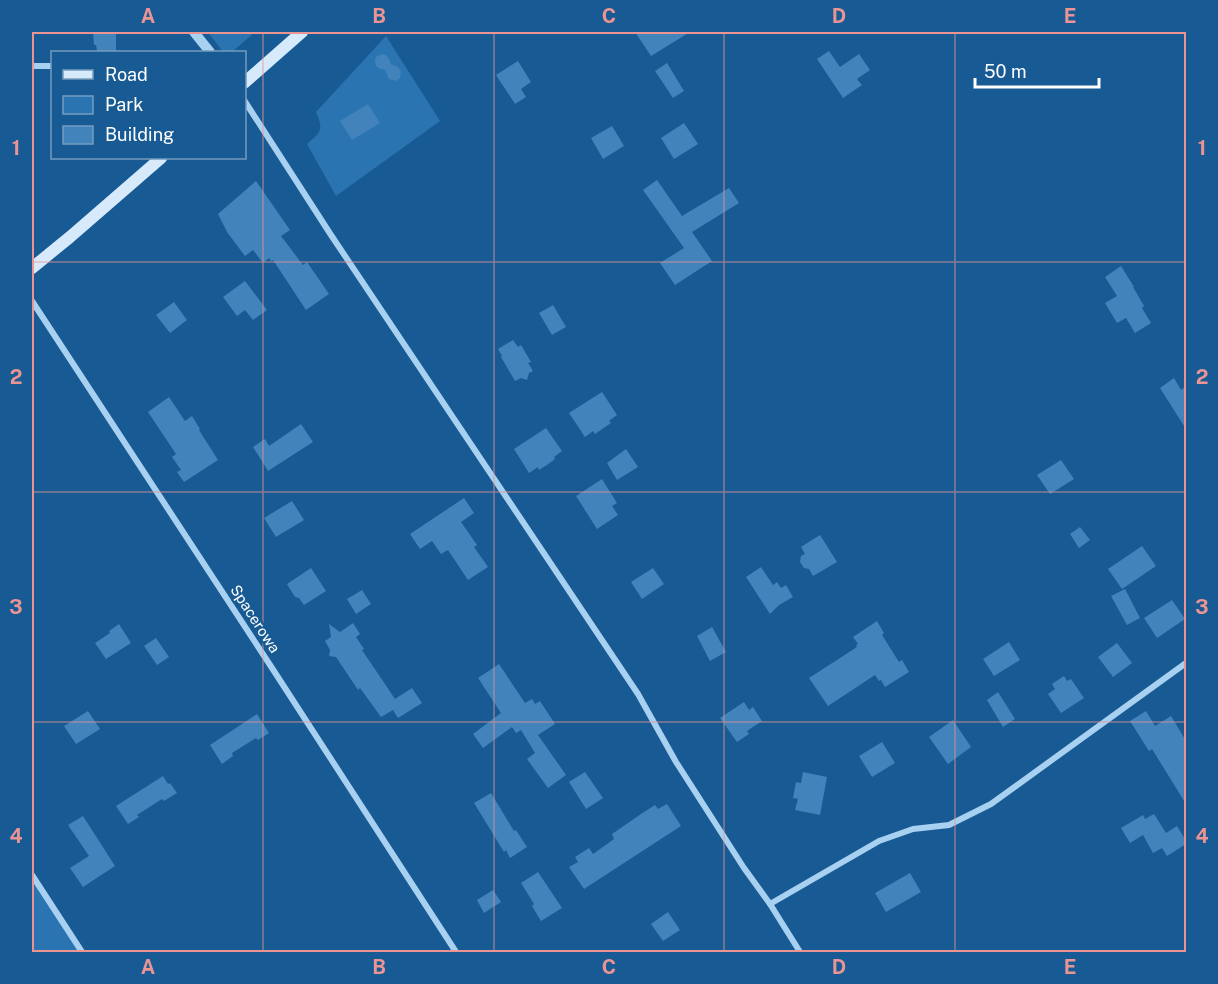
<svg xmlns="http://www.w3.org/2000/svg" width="1218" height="984" viewBox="0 0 1218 984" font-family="'Public Sans',sans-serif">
	<rect width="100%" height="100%" fill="#185a93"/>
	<g fill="#2b74b2">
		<path d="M208,32H255L232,52H223Z"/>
		<path d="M386,36L440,121L336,196L307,144C321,132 324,130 316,112Z"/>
		<path d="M32,875L84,952H32Z"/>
	</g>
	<g fill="#4183ba">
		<path d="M93,32H116V51H97L96,45H94Z"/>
		<path d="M635,32H690L651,56Z"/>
		<path d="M829,51L840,67L859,54L870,70L857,79L862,85L843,98L817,59Z"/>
		<path d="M384,54L388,57L391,64L398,67L401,71L400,78L396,81L389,79L385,70L380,69L376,66L375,60L377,56Z"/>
		<path d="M518,61L531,82L521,89L526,97L515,104L496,75Z"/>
		<path d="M667,63L684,91L673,98L655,71Z"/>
		<path d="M368,104L380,123L352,140L340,121Z"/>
		<path d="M684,123L698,144L674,159L661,138Z"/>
		<path d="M612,126L624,146L603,159L591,138Z"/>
		<path d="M657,180L682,216L729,188L739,203L692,232L712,261L675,285L660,263L684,248L643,190Z"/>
		<path d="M256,181L290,230L281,236L303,265L307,262L329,294L306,310L273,260L271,261L269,258L263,263L253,250L245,256L227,232L218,214Z"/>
		<path d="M1121,266L1134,287H1133L1144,306L1142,308L1151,323L1135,333L1126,318L1117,323L1105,303L1117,296L1105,277Z"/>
		<path d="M245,281L267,310L253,320L245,310L237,316L223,297Z"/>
		<path d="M174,302L187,320L170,333L156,315Z"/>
		<path d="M553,305L566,327L552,335L539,313Z"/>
		<path d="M513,340L518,347L521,345L531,362L528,363L533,371L529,373L527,380L521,378L515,381L501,357L502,356L498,349Z"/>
		<path d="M1174,378L1181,390L1186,386V429L1160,388Z"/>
		<path d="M602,392L617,415L609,421L611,423L595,434L593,431L585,437L569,413Z"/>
		<path d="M169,397L185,421L192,416L200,429L199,430L218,460L184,482L177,472L181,470L172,457L176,454L148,412Z"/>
		<path d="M301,424L313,442L268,471L253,447L265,439L269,446Z"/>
		<path d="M546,428L562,451L554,457L555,459L547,465L539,470L538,467L529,473L514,449Z"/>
		<path d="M626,449L638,467L617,480L607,463Z"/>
		<path d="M1061,460L1074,479L1050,494L1037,475Z"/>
		<path d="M602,479L617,503L612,506L618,515L597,529L576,496Z"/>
		<path d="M464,498L474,513L461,522L477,545L474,547L488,567L468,580L448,550L441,554L432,541L420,549L410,534Z"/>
		<path d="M292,501L304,520L276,537L264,518Z"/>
		<path d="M1080,527L1090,540L1079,548L1070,534Z"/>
		<path d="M820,535L837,562L813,576L809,569L804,568L800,562L801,556L805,554L801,547Z"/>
		<path d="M1142,546L1156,566L1122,589L1108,569Z"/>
		<path d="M761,567L773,585L777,582L781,588L786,585L793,597L779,605L770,614L746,577Z"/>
		<path d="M311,568L326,591L304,605L299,598L295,597L287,584Z"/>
		<path d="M653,568L664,584L642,599L631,582Z"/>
		<path d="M1125,589L1140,618L1127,625L1111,596Z"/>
		<path d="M362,590L371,604L356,614L347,599Z"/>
		<path d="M1172,600L1185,619L1157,638L1144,618Z"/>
		<path d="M877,621L884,633L882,635L899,662L902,660L909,672L885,687L881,680L879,681L875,675L828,706L809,678L857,647L856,645L858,644L853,637Z"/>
		<path d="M353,623L360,634L356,637L364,649L362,650L395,699L412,688L422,703L398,718L393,710L381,717L360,688L358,690L336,657L329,656L330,650L325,641L331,637L329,624L340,632Z"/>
		<path d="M119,624L131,643L106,659L95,643L110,633L109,631Z"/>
		<path d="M712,627L726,652L710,661L697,636Z"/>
		<path d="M156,638L169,657L157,665L144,646Z"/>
		<path d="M1009,642L1020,660L994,676L983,659Z"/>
		<path d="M1117,643L1132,663L1113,677L1098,657Z"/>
		<path d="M499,664L525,703L532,699L535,704L540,701L555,724L538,735L566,775L548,788L527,759L535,753L521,730L516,733L512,727L483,748L473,734L501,713L478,678Z"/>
		<path d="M1064,676L1067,681L1071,679L1084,698L1061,713L1048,694L1055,689L1052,684Z"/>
		<path d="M998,692L1015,719L1003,727L987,700Z"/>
		<path d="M744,702L749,710L753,707L762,721L747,731L749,734L737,742L720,718Z"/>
		<path d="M88,711L100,729L76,744L64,726Z"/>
		<path d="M1146,711L1155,726L1171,716L1186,741V804L1152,749L1149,751L1130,721Z"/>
		<path d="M257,714L269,733L258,740L256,738L232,753L233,756L222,764L210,745Z"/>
		<path d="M953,720L971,747L948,764L929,737Z"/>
		<path d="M882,742L895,763L872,777L859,756Z"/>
		<path d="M585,772L603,798L586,809L569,782Z"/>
		<path d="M803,772L827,777L820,815L795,810L798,799L793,798L796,782L801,783Z"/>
		<path d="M163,776L168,784L170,783L177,793L164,801L162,799L137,815L139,817L128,824L116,806Z"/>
		<path d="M491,793L514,831L516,830L527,847L510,858L506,850L504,852L474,803Z"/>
		<path d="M667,804L681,826L584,889L569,867L578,862L575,857L589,848L593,854L614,839L612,834L641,814L655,805L658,809Z"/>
		<path d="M1154,814L1166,833L1177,826L1186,841V844L1167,856L1162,848L1153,853L1143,835L1130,843L1121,828L1143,815L1145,819Z"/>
		<path d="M83,816L115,866L83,887L70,868L89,856L68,825Z"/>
		<path d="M538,872L562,908L541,921L532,906L534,904L521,883Z"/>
		<path d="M910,873L921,892L886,912L875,893Z"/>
		<path d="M493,890L501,902L484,913L477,900Z"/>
		<path d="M668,912L680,930L663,941L651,924Z"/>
	</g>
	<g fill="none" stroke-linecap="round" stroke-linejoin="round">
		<g stroke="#a8d0f0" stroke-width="6">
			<path d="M32,66H52"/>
			<path d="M244,100L331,235L638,694L676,762L744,868L770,904L800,952"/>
			<path d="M32,301L272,668L456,952"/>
			<path d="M32,875L82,952"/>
			<path d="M770,904L879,841L913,829L949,825L991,804L1186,663"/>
		</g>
		<path stroke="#a8d0f0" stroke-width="10" d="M194,32L210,52"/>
		<g stroke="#d6eafb" stroke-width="12">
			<path d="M244,83L302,32"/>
			<path d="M32,268L70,237L161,158"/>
		</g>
	</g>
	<path fill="none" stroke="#ea9494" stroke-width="1.5" stroke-opacity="0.55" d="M263,32V952M494,32V952M724,32V952M955,32V952M32,262H1186M32,492H1186M32,722H1186"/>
	<g text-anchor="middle" stroke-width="4.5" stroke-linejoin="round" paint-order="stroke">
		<g font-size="15" fill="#fff" stroke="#185a93">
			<text transform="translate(255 619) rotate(57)" y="5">Spacerowa</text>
		</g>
	</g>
	<rect width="1218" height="984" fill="none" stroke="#185a93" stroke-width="66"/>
	<rect x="51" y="51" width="195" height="108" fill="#185a93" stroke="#749cbe" stroke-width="1.5"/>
	<rect x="63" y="70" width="30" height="9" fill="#d6eafb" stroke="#749cbe" stroke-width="1.5"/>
	<text x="105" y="81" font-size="18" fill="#ffffff">Road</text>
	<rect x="63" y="96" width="30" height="18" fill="#2b74b2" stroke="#749cbe" stroke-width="1.5"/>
	<text x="105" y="111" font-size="18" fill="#ffffff">Park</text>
	<rect x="63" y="126" width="30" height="18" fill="#4183ba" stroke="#749cbe" stroke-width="1.5"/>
	<text x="105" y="141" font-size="18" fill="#ffffff">Building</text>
	<path d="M975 78v9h124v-9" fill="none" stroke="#ffffff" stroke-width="3"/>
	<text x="984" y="78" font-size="18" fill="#ffffff" stroke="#185a93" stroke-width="4.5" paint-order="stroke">50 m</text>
	<rect x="33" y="33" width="1152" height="918" fill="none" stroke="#ea9494" stroke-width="2"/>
	<g font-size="20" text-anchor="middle" font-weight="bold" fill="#ea9494">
		<text x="148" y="23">A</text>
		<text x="379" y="23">B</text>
		<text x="609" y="23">C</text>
		<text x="839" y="23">D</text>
		<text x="1070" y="23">E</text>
		<text x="16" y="155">1</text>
		<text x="1202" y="155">1</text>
		<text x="16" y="384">2</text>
		<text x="1202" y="384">2</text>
		<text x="16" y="614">3</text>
		<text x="1202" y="614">3</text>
		<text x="16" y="843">4</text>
		<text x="1202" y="843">4</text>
		<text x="148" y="974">A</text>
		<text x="379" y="974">B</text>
		<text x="609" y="974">C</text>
		<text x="839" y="974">D</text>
		<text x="1070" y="974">E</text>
	</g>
</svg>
